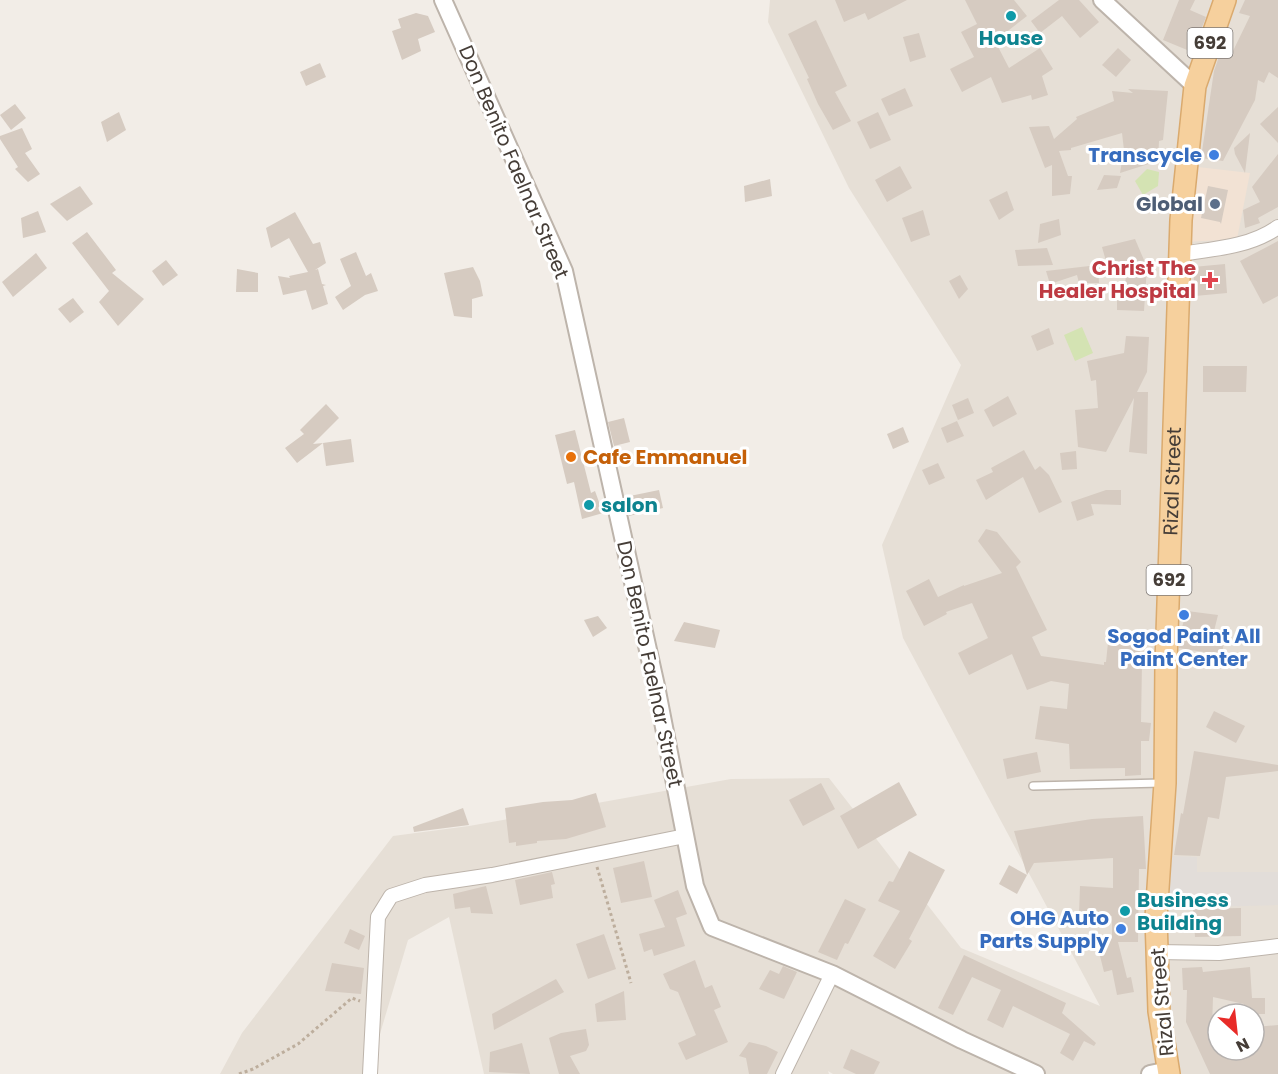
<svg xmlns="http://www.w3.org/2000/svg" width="1278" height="1074" viewBox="0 0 1278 1074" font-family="Poppins,sans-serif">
	<rect width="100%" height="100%" fill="#f2ede7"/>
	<path fill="#e6dfd6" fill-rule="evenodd" d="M770,0H1278V1074H833L828,1071L829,1074H484L449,917L408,940L368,1074H220L242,1033L393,836L469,826L731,779L829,778L961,948L1100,1006L903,638L882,545L961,365L849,188L768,22ZM1218,1014H1254V1050H1218Z"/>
	<path fill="#f2e2d4" d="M1198,167L1250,173L1237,239L1186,242Z"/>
	<path fill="#e2ddd9" d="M1169,856L1197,857V872H1278V905L1169,908Z"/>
	<g fill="#d4e3b3">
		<path d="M1147,169L1159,172L1158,186L1143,195L1135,181Z"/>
		<path d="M1082,327L1093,353L1075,361L1064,335Z"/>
	</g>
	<g fill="#d6cbc1">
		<path d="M835,0H907L868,20L865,13L844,22Z"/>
		<path d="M965,0H1014L1027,16L995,41L1009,68L1040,48L1053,69L1042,76L1048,95L1032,100L1031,95L1002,103L991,77L962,92L950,69L974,57L961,32L977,24Z"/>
		<path d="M1059,0H1079L1099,22L1080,38L1062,16L1040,33L1031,21Z"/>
		<path d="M1179,0H1195L1190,10L1206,17L1192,52L1163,40Z"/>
		<path d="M1245,0H1278V78L1269,72L1264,83L1258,80L1255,100L1223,161L1201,158L1214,71L1222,48L1233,51L1250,16L1239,13Z"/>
		<path d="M416,13L428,16L435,32L418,39L421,51L402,60L392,31L401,28L398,19Z"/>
		<path d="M816,20L847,86L835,92L851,121L833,130L818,104L807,79L809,78L788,34Z"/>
		<path d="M919,33L926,57L910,62L903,37Z"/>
		<path d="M1118,48L1131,60L1116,77L1102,65Z"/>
		<path d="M320,63L326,77L306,86L300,72Z"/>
		<path d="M905,88L913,106L889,116L881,99Z"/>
		<path d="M1128,89L1168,91L1163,140L1159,141L1158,161L1120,173L1124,150L1122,133L1071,148V150L1059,151L1068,176H1072L1070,194L1052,196V165L1045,168L1029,127L1049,126L1054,139L1077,119L1076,117L1114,101L1112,91L1133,93Z"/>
		<path d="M15,104L26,118L11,130L0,115Z"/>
		<path d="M1278,107V143L1260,124Z"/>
		<path d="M119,112L126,130L107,142L101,122Z"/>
		<path d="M878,112L891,140L870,149L857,122Z"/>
		<path d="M22,128L32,149L25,153L40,174L28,182L15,169L18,167L0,139V136Z"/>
		<path d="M1250,133L1245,173L1235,154L1234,148Z"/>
		<path d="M1278,154V207L1258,218L1260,223L1245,228L1243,210L1260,202L1252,187Z"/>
		<path d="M900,166L912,188L887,202L875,180Z"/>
		<path d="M1104,175L1121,176L1117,188L1097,190Z"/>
		<path d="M770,179L772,196L745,202L744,186Z"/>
		<path d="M80,186L93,204L67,221L50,204Z"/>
		<path d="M1208,186L1228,190L1221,224L1220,222L1201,218Z"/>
		<path d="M1007,191L1014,210L999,220L989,200Z"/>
		<path d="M923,210L930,235L911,242L902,218Z"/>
		<path d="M38,211L46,232L23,238L21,218Z"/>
		<path d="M295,212L313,244L320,242L326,263L315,270L318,269L322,284L326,285L323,286L328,304L312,310L306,290L283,295L278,276L290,278L289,276L308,272L289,238L271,248L266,228Z"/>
		<path d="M1059,219L1061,235L1038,243L1040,224Z"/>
		<path d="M87,232L116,270L112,273L144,299L118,326L99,302L109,291L72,243Z"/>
		<path d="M1135,239L1147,267L1144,311L1117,310V290L1124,291L1128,261H1106L1102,247Z"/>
		<path d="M1278,241V296L1263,304L1240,261Z"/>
		<path d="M1047,248L1053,265L1018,266L1015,250Z"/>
		<path d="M356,252L366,276L371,273L378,291L365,295L343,310L335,297L351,286L340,259Z"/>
		<path d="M36,253L47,268L13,297L2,282Z"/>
		<path d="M166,260L178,275L163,286L152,271Z"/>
		<path d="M1225,264L1227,293L1195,296L1193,267Z"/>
		<path d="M1098,265L1099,283H1079L1077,275L1050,284L1046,271Z"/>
		<path d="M473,267L480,281L483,296L472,299V318L454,316L444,273Z"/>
		<path d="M237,269L258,273V292H236Z"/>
		<path d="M960,275L968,289L959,299L949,281Z"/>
		<path d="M73,298L84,312L70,323L58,309Z"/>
		<path d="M1049,328L1054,344L1037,351L1031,336Z"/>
		<path d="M1126,336L1149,337L1147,372L1137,392H1148L1147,454L1129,452L1134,398L1106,452L1078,447L1075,410L1098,408L1096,380L1091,381L1087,361L1124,353Z"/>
		<path d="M1203,366H1247L1246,392H1203Z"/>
		<path d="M1008,396L1017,414L993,427L984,410Z"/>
		<path d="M968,398L974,413L958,420L952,405Z"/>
		<path d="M326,404L339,418L313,444L323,443L297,463L285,448L304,434L300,430Z"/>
		<path d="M624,418L630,442L614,446L608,422Z"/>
		<path d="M957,421L964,436L947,443L941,428Z"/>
		<path d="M903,427L909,442L893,449L887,434Z"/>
		<path d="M575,430L591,493L595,491L603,513L582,519L574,482L567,484L555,435Z"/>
		<path d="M351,439L354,462L326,466L323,443Z"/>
		<path d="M1024,450L1035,470L1040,466L1049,475L1062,502L1039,513L1023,477L986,500L976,480L993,472L991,468Z"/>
		<path d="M1076,451L1077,469L1062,470L1060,453Z"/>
		<path d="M938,463L945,478L929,485L922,470Z"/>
		<path d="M659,490L663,508L629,516L625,497Z"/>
		<path d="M1106,490H1121V505L1091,504L1094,515L1077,521L1071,502Z"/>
		<path d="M986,529L997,532L1021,562L1016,567L1047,630L1032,637L1041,656L1104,665V662H1106L1109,633L1141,637L1139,663H1142L1141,722L1151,723L1149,741H1141V775L1125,776V768L1070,769L1069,744L1035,739L1040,706L1067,709L1069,684L1051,681L1027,690L1012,654L969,675L958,653L988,638L972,603L946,612L947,614L924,626L906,591L929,579L938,597L964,585V586L1002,573L978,541Z"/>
		<path d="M1187,611L1218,615L1214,631L1225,633L1222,655L1179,648L1182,627Z"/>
		<path d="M598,616L607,628L593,637L584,620Z"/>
		<path d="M684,622L720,630L715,648L674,641Z"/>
		<path d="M1214,711L1245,726L1236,743L1206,727Z"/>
		<path d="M1194,751L1278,765V771L1226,777L1219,819L1208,817L1200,856L1174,855L1181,813L1183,814Z"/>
		<path d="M1037,752L1041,772L1007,779L1003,759Z"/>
		<path d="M899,782L917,815L858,849L840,816Z"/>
		<path d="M821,783L835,809L803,826L789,800Z"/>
		<path d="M596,793L606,827L566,839L537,841V843L516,846V842L509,843L505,808L543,802L572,800Z"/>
		<path d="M463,808L469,825L414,832L413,827Z"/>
		<path d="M1143,816L1146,869H1139L1138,942H1118L1127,978L1131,977L1134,992L1117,995L1112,970L1104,972L1098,948L1108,945L1107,940L1112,938V916L1079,915L1080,886L1113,888V858L1034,863L1027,875L1014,831L1092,819Z"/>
		<path d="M909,851L945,870L909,939L912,941L895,969L873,956L900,911L878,901L889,881L893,882Z"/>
		<path d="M644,861L652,897L621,903L613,868Z"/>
		<path d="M1009,865L1027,875L1017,894L999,884Z"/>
		<path d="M552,872L555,884L551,885L553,898L520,905L515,880Z"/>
		<path d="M486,886L493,914L471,913L470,907L455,909L453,894Z"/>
		<path d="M678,890L687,914L676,918L685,946L654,956L652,949L644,952L639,934L665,927L654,900Z"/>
		<path d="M845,899L866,909L848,944L845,943L837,960L818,952Z"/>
		<path d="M1241,908V936L1195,937L1193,909Z"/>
		<path d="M350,929L365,936L359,950L344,943Z"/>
		<path d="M604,934L616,969L588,979L576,944Z"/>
		<path d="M964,955L1066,1003L1062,1013L1096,1043L1094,1046L1084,1041L1073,1061L1060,1053L1070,1034L1013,1006L1003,1028L987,1020L1001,990L972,977L953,1015L938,1008Z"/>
		<path d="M695,960L705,988L712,985L721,1007L714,1010L728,1042L686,1060L678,1043L696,1035L678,992L670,989L663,974Z"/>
		<path d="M332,963L364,968L361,994L325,991Z"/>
		<path d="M783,966L797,972L784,999L759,989L770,970L779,974Z"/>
		<path d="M1202,967L1203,972L1250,967L1252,998H1265V1014H1244V1004L1213,997L1212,1029L1218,1028V1050H1254V1027L1278,1025V1074H1210L1186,1022L1187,990H1183L1182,968Z"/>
		<path d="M556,979L564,992L494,1030L492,1014Z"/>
		<path d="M624,991L626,1020L597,1022L595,1004Z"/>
		<path d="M586,1029L589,1045L586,1051L570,1056L580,1074H559L549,1038L561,1033Z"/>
		<path d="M749,1042L766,1046L778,1052L767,1074H749L746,1058L739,1056Z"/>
		<path d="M522,1043L530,1074L489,1072L490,1052Z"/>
		<path d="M851,1049L880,1062L874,1074H856L843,1068Z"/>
	</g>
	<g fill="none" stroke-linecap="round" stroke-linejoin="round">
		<g stroke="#bdb4ab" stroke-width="10">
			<path id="service" d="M1033,786L1162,783"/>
		</g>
		<g stroke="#bdb4ab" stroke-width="16">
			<g id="minor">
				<path d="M1180,254C1213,249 1250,247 1278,227"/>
				<path d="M1157,952L1219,953L1278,946"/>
				<path d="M370,1074L378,917L391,896L425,885L492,875L685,836"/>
				<path d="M783,1074L832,974"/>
			</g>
		</g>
		<g stroke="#bdb4ab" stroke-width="20">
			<g id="tertiary">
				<path d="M443,0L564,271L656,686L695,886L712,927L832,974L962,1040L1036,1074"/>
				<path d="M1102,0L1195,86"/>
				<path d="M1150,1074L1169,1070"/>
			</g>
		</g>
		<g stroke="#daaa6e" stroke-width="24">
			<g id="primary">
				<path id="s1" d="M1169,1074L1159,1011L1156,918L1165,783L1166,663L1181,220L1195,86L1225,0"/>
			</g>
		</g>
		<g stroke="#bdae9d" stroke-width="3" stroke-dasharray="3 3" stroke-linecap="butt">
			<path d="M597,867L631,983"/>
			<path d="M239,1074L253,1069L298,1044L352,998L360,1001"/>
		</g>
		<use href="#service" stroke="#fff" stroke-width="7"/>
		<use href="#minor" stroke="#fff" stroke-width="14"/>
		<use href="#tertiary" stroke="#fff" stroke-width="16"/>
		<use href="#primary" stroke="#f6d09d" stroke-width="21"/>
	</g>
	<g fill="#0f9aa8" stroke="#fff" stroke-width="2">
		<circle cx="1011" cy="16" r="6"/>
		<circle cx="589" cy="505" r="6"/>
		<circle cx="1125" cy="911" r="6"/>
	</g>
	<g fill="#3f7fe0" stroke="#fff" stroke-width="2">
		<circle cx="1214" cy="155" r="6"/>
		<circle cx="1184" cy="615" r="6"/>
		<circle cx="1121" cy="929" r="6"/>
	</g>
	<circle fill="#5c6f8a" stroke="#fff" stroke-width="2" cx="1215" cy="204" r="6"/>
	<path fill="#e0444e" stroke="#fff" stroke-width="2" d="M1207 271h6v6h6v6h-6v6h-6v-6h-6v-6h6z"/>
	<circle fill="#e8710a" stroke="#fff" stroke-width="2" cx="571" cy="457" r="6"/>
	<g text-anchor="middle" stroke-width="6" stroke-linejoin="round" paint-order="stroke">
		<g fill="#fff" stroke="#7d7773" stroke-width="1.5">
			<rect x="1187.5" y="28" width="45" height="30" rx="4.5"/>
			<rect x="1146.5" y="565" width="45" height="30" rx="4.5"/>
		</g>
		<g font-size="18" font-weight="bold" fill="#453d37">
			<text x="1210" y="49">692</text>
			<text x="1169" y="586">692</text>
		</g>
		<g font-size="20" font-weight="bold" fill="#0d838f" stroke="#fff" text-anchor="start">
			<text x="1011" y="45" text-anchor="middle">House</text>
			<text x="601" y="512">salon</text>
			<text x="1137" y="907">Business<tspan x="1137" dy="23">Building</tspan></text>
		</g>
		<g font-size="20" font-weight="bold" fill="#366cbe" stroke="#fff" text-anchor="end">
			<text x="1202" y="162">Transcycle</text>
			<text x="1184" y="643" text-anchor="middle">Sogod Paint All<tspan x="1184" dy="23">Paint Center</tspan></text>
			<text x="1109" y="925">OHG Auto<tspan x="1109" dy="23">Parts Supply</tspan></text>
		</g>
		<g font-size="20" fill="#453d37" stroke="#fff">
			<text transform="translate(514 162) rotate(67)" y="7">Don Benito Faelnar Street</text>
			<text dy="7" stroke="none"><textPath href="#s1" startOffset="594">Rizal Street</textPath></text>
			<text transform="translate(650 664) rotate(78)" y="7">Don Benito Faelnar Street</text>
			<text transform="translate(1162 1002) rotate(-95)" y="7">Rizal Street</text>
		</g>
		<g font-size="20" font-weight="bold" fill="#4e5e75" stroke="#fff" text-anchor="end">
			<text x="1203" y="211">Global</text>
		</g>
		<g font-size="20" font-weight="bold" fill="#be3a42" stroke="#fff" text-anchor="end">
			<text x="1196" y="275">Christ The<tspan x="1196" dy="23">Healer Hospital</tspan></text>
		</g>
		<g font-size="20" font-weight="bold" fill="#c56008" stroke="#fff" text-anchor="start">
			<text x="583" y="464">Cafe Emmanuel</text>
		</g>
	</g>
	<g transform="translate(1236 1032) rotate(153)"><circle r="28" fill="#ffffff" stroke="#b5b1af" stroke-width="1.5"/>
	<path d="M0-4.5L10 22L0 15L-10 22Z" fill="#e82b28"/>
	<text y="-9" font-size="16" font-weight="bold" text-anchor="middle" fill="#453d37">N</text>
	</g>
</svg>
